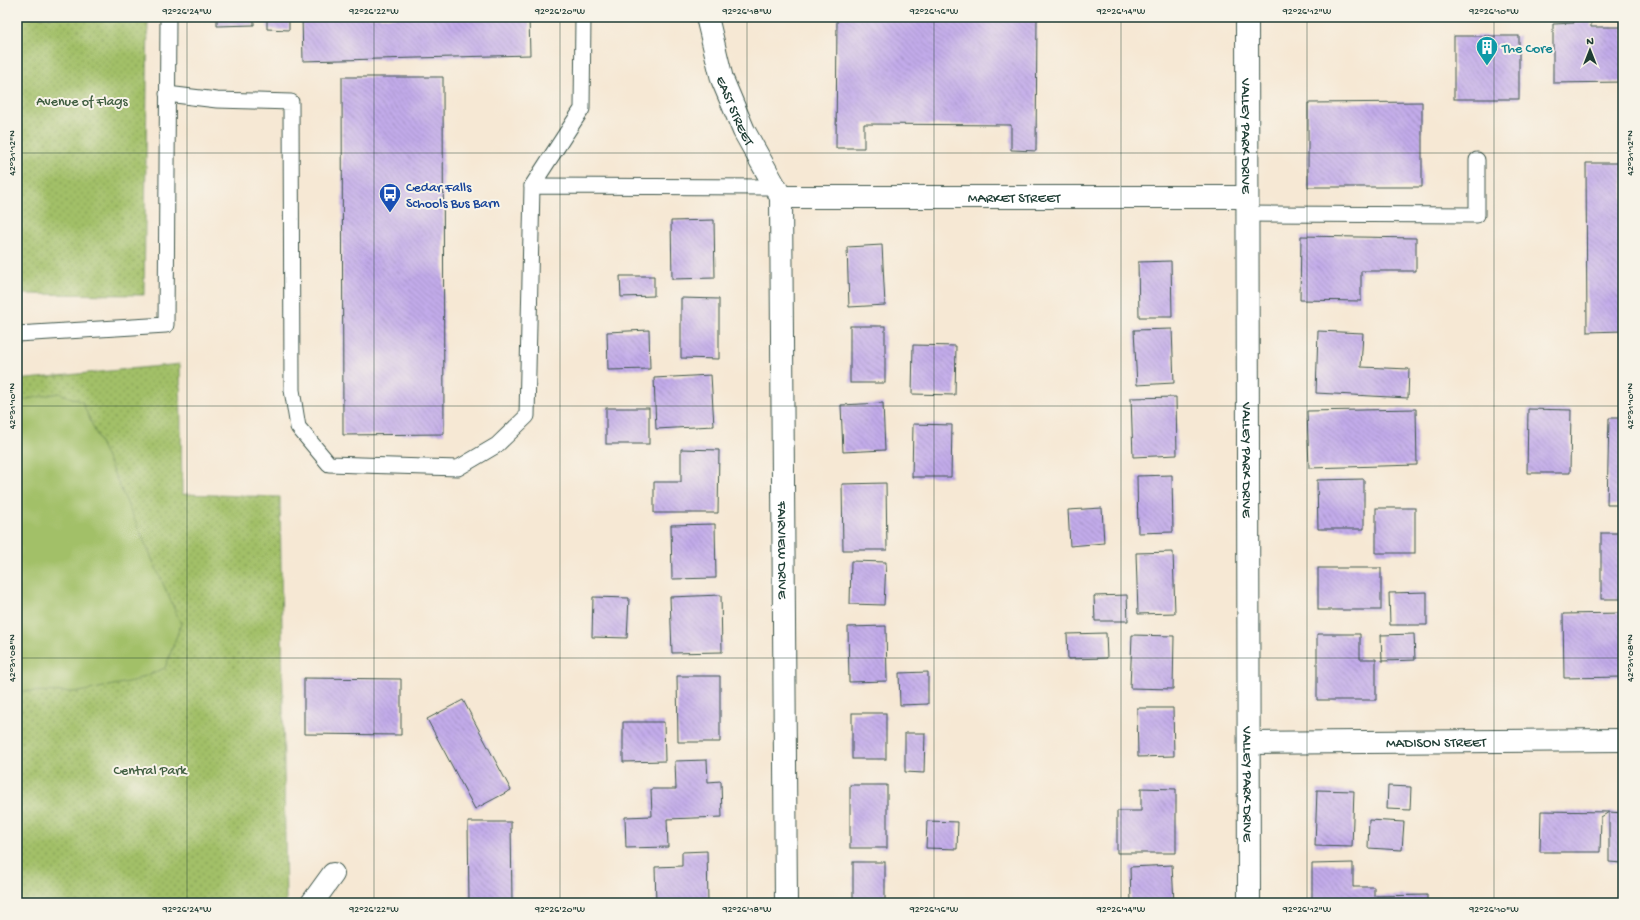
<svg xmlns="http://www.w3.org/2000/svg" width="1640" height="920" viewBox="0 0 1640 920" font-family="'Gochi Hand',sans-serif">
	<defs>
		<pattern id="park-dots" width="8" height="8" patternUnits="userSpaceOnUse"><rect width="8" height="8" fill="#a2c067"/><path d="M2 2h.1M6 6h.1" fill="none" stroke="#839d56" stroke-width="1.8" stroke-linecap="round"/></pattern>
		<pattern id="building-back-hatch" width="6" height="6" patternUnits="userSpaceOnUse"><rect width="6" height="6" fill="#c2abea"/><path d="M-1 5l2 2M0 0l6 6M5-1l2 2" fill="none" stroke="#9d8cbe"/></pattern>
	</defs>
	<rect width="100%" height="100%" fill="#f7f3e8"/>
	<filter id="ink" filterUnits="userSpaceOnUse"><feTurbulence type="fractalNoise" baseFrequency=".025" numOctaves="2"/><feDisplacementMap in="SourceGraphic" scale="8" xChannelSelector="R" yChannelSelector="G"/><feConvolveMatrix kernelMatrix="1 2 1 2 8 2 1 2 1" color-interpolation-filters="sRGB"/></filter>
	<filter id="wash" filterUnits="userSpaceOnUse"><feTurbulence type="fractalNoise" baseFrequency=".012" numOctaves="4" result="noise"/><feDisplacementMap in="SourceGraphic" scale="16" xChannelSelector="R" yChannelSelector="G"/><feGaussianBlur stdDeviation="0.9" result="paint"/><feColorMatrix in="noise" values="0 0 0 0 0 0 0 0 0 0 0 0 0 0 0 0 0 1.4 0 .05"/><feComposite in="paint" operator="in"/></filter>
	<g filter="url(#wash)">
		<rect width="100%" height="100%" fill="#f6e8d4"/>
		<g fill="url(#park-dots)" stroke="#607e4e">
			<path d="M17,17H148L144,295L17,294Z"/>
			<path d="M180,364L182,494L280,497L286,903H17V380Z"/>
		</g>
		<path fill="#a2c067" stroke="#607e4e" d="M59,393L82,402L181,624L165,668L133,681L79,692L19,691L17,690V401Z"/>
		<g id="blocks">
			<g fill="url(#building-back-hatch)">
				<path d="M217,17H254V25L217,26Z"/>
				<path d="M267,17H289V30L267,29Z"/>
				<path d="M302,17H529L530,55L303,61Z"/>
				<path d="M837,17H1037L1036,151L1011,150V125L864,124V148H836Z"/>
				<path d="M1573,17H1591V27H1623V82L1553,83V24L1574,23Z"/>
				<rect x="1454" y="36" width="65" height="63"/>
				<path d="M342,77H443L444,434L343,435Z"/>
				<path d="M1422,102V187H1308V103Z"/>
				<path d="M1586,163H1623V331L1587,332Z"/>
				<path d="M714,220L715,278L672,279L671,221Z"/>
				<path d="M1301,236L1416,238V271H1361V301L1300,300Z"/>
				<path d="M882,245L885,305L849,307L847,247Z"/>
				<path d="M1171,261L1172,317H1139L1138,262Z"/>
				<path d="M620,276H654V296L621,297Z"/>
				<path d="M681,298L719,299V359L681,358Z"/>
				<rect x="850" y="326" width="35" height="57"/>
				<path d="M1172,329L1174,383L1137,385L1134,330Z"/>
				<path d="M649,330L650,369L608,370L607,332Z"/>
				<path d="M1318,331L1363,333L1361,367L1409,369L1408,398L1316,393Z"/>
				<path d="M913,345L956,346L955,395L912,394Z"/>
				<path d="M711,375L714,426L656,429L654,378Z"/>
				<path d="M1176,397L1177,455L1133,457L1131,398Z"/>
				<path d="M883,403L885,450L843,452L841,405Z"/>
				<rect x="606" y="408" width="43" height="36"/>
				<path d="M1416,409L1417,465L1309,468L1307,411Z"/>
				<path d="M1528,409L1571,410L1570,473H1527Z"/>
				<path d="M1609,418H1623V505H1607Z"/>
				<path d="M913,424L952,425L951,477H912Z"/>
				<path d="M681,449L719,450L718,513H654V482H681Z"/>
				<path d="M1172,475L1173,532L1138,533L1137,476Z"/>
				<path d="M1364,479V529H1318L1317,480Z"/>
				<path d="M886,483L887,550H843L842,484Z"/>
				<path d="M1102,508L1104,543L1070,546L1068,510Z"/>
				<rect x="1376" y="508" width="39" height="45"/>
				<path d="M715,524L716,578L672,579L671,525Z"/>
				<rect x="1601" y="533" width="22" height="66"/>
				<path d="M1173,552L1175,613L1138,614L1136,553Z"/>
				<path d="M851,561L886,562L884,605L850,604Z"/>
				<rect x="1318" y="568" width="63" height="42"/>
				<path d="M1427,592V625H1390L1389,593Z"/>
				<path d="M721,595L722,652L672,653L670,597Z"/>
				<path d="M1127,595L1128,621H1095L1094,596Z"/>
				<path d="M593,597L629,598L627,638L592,637Z"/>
				<path d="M1623,613V677L1564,678L1563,614Z"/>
				<path d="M886,626L887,681L849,682L848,627Z"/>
				<path d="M1106,633L1107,658L1068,659L1067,634Z"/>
				<path d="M1317,634H1360V659H1376V700H1317Z"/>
				<path d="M1414,634L1415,660L1382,661L1381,635Z"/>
				<path d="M1132,635L1174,636L1173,689L1130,688Z"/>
				<path d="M928,672V704L900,705L899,673Z"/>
				<path d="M677,676H720V742H678Z"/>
				<path d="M304,678L401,679V735L304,734Z"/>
				<path d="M463,700L511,790L475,809L427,719Z"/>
				<path d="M1137,708H1173L1174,756L1138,757Z"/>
				<rect x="852" y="713" width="34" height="46"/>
				<path d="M623,722H664L665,761L623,762Z"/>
				<path d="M905,733H925L924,773L905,772Z"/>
				<path d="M707,760L708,782L721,781L722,817L667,819L668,847L626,848L625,817L652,816L651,789H676L675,761Z"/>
				<rect x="850" y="785" width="37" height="63"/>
				<path d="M1388,786L1411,787L1410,810L1387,809Z"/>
				<path d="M1141,788L1176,789V853H1117V811H1141Z"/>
				<path d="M1317,790L1354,791L1352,847L1315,846Z"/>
				<path d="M1541,811L1609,812L1601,817L1600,852H1540Z"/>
				<path d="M1609,812L1623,813V863L1609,862Z"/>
				<path d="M1369,820L1404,822L1402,850L1368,848Z"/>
				<path d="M927,821L958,822L957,849L926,848Z"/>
				<path d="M468,822H511L512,903H469Z"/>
				<path d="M707,851L708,903H656L655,867L682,866V852Z"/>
				<rect x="853" y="862" width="32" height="41"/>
				<path d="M1353,863V887H1374V896L1427,895V903H1312V864Z"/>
				<path d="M1172,865L1174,903H1131L1130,867Z"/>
			</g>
		</g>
	</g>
	<g filter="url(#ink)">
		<use href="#blocks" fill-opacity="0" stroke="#3f574c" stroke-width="1"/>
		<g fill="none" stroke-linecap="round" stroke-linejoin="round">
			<g stroke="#3f574c" stroke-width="17">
				<g id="service">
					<path d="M167,94L217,100L291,102L292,390L298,427L329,464L458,468L497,445L527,416L532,186L775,187"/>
					<path d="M532,186L582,109L583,17"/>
					<path d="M1247,214L1477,215V160"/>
					<path d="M17,334L166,325L168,17"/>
				</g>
			</g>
			<g stroke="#3f574c" stroke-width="24">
				<g id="minor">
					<path id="s1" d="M707,17L722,79L744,131L781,197"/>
					<path id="s2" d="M1247,17L1249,903"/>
					<path id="s3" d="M781,197L786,903"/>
					<path id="s4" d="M781,197H1247"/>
					<path id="s5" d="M1249,743L1623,740"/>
					<path d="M312,903L333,874"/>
				</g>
			</g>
			<use href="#service" stroke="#fff" stroke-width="15"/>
			<use href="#minor" stroke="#fff" stroke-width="22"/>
		</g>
	</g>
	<path fill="none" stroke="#1f3d34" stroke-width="1" stroke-opacity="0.45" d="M187,17V903M374,17V903M560,17V903M747,17V903M934,17V903M1121,17V903M1307,17V903M1494,17V903M17,153H1623M17,406H1623M17,658H1623"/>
	<defs>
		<g id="building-pin" transform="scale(1.15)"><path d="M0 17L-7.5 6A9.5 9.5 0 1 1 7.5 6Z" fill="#0f9aa8" stroke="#f7f3e8"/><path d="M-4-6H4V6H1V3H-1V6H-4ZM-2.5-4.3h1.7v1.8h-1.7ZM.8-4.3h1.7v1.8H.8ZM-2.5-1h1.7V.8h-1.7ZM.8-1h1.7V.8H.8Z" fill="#fff"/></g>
		<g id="bus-pin" transform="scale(1.15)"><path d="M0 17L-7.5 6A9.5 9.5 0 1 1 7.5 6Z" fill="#1a4fb4" stroke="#f7f3e8"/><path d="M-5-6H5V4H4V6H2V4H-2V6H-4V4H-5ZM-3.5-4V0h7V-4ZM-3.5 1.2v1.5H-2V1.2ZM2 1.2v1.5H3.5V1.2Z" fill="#fff"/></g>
	</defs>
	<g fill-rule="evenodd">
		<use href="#building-pin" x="1487" y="47"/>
		<use href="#bus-pin" x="390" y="194"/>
	</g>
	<g text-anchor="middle" stroke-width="4" stroke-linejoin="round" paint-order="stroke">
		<g font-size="14" fill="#0d838f" stroke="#f7f3e8" text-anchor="start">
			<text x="1502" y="52">The Core</text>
		</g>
		<g font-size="14" fill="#405e41" stroke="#f7f3e8">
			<text x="82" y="105">Avenue of Flags</text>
			<text x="150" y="774">Central Park</text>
		</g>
		<g font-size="14" fill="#1f3d34" stroke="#f7f3e8">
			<text dy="5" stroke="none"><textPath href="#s1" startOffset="98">EAST STREET</textPath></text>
			<text dy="5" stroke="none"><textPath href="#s2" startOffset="119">VALLEY PARK DRIVE</textPath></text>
			<text dy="5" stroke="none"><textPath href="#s4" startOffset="233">MARKET STREET</textPath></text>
			<text dy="5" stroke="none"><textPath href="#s2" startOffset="443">VALLEY PARK DRIVE</textPath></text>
			<text dy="5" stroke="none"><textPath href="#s3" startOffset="353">FAIRVIEW DRIVE</textPath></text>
			<text dy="5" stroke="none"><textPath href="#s5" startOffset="187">MADISON STREET</textPath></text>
			<text dy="5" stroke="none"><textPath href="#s2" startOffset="767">VALLEY PARK DRIVE</textPath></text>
		</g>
		<g font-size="14" fill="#164399" stroke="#f7f3e8" text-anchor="start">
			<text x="406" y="191">Cedar Falls<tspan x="406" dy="16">Schools Bus Barn</tspan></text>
		</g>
	</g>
	<rect width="1640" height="920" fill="none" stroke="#f7f3e8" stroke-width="44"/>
	<g transform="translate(1590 50)" stroke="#f7f3e8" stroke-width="3" paint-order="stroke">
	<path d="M0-3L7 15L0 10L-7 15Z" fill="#1f3d34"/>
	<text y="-6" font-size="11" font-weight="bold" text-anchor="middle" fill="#1f3d34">N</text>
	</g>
	<rect x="22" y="22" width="1596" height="876" fill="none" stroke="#1f3d34" stroke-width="1.5"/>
	<g font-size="10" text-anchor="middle" fill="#1f3d34">
		<text x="187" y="14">92°26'24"W</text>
		<text x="374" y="14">92°26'22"W</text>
		<text x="560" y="14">92°26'20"W</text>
		<text x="747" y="14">92°26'18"W</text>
		<text x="934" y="14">92°26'16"W</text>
		<text x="1121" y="14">92°26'14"W</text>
		<text x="1307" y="14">92°26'12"W</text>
		<text x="1494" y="14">92°26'10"W</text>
		<text transform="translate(11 153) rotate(-90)" y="4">42°31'12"N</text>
		<text transform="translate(1629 153) rotate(-90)" y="4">42°31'12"N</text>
		<text transform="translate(11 406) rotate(-90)" y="4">42°31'10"N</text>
		<text transform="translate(1629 406) rotate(-90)" y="4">42°31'10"N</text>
		<text transform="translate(11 658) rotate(-90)" y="4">42°31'08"N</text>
		<text transform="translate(1629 658) rotate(-90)" y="4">42°31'08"N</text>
		<text x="187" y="912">92°26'24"W</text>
		<text x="374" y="912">92°26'22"W</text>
		<text x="560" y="912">92°26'20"W</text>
		<text x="747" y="912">92°26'18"W</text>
		<text x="934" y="912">92°26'16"W</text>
		<text x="1121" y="912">92°26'14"W</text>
		<text x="1307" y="912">92°26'12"W</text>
		<text x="1494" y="912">92°26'10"W</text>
	</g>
</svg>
